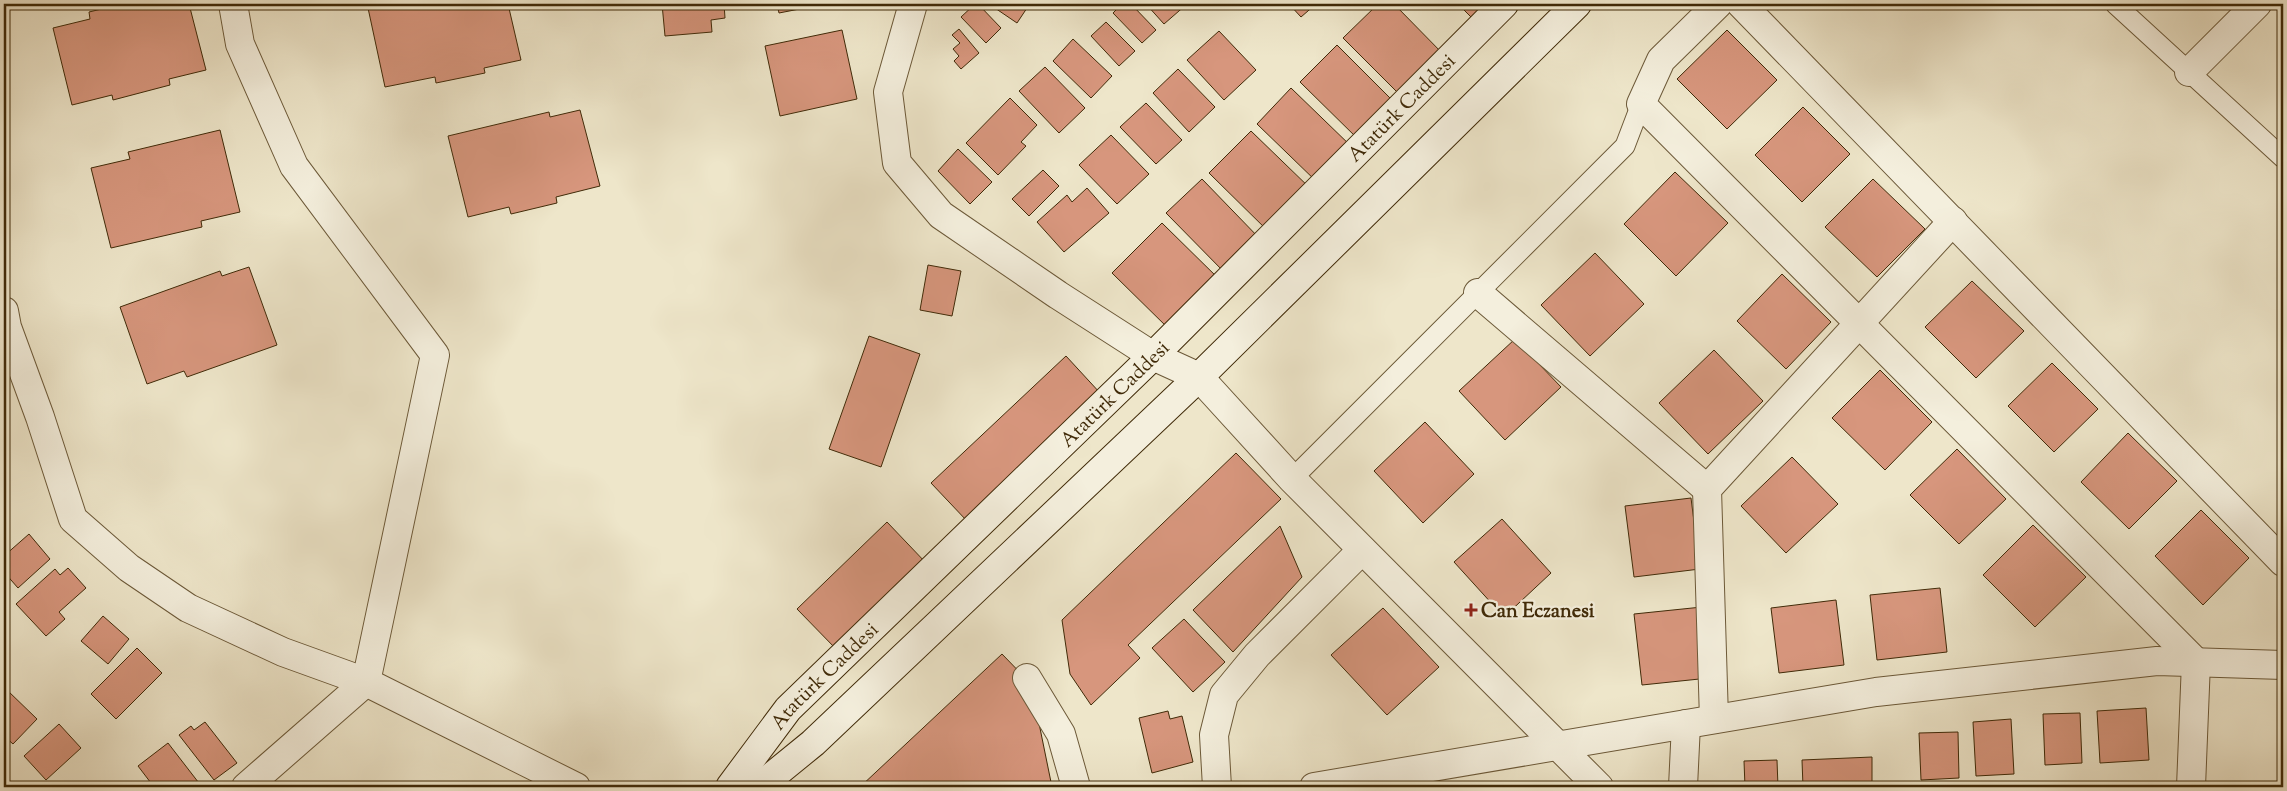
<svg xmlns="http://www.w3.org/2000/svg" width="2287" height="791" viewBox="0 0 2287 791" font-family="'Sorts Mill Goudy',serif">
	<rect width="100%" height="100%" fill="#eee6ca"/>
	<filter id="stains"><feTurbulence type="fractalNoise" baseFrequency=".004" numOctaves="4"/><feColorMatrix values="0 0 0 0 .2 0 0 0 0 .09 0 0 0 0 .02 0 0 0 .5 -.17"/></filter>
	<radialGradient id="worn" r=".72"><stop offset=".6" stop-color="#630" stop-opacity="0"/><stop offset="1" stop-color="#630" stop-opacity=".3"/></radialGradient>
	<g fill="#d7967d" stroke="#402a08">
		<path d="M122,4H189L206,70L169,79L170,85L113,100L112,95L72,105L53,28L90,19L89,12Z"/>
		<path d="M386,4H508L521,60L484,68L485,73L436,83L435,77L385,87L368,8Z"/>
		<path d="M662,4H724L725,18L711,20L712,32L665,36Z"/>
		<path d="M777,4H825L779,13Z"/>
		<path d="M975,4H978L1001,28L986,43L961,17Z"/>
		<path d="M994,4H1027L1029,5L1017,23L992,6Z"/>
		<path d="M1122,4H1131L1156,30L1142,43L1113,13Z"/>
		<path d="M1146,4H1187L1164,24Z"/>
		<path d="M1289,4H1316L1301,17Z"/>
		<path d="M1378,4H1394L1446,57L1404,99L1343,38Z"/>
		<path d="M1458,4H1494L1476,22Z"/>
		<path d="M1106,22L1135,51L1119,66L1091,36Z"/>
		<path d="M959,29L979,53L961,69L954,61L959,56L953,49L960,43L952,35Z"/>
		<path d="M842,30L857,99L780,116L765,46Z"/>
		<path d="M1727,30L1777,80L1727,129L1677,79Z"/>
		<path d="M1219,31L1256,70L1224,100L1187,60Z"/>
		<path d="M1073,39L1112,76L1091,98L1053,61Z"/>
		<path d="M1337,45L1397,105L1361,142L1300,82Z"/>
		<path d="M1045,67L1085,108L1059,133L1019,91Z"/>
		<path d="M1178,69L1215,107L1189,132L1153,93Z"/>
		<path d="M1291,88L1354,149L1319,184L1257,124Z"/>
		<path d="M1010,98L1037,125L1021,142L1026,146L998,175L966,143Z"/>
		<path d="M1146,103L1182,140L1156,164L1120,127Z"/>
		<path d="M1803,107L1850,154L1802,202L1755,155Z"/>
		<path d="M580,110L600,186L556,197L557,203L511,214L509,207L468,217L448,136L549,112L550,117Z"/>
		<path d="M220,130L240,212L201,221L202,227L111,248L91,168L130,159L128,152Z"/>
		<path d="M1251,131L1314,192L1271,234L1209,173Z"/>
		<path d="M1111,135L1149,174L1117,204L1079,165Z"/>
		<path d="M958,149L992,182L970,204L938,171Z"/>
		<path d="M1043,170L1059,186L1029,216L1012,199Z"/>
		<path d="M1675,172L1728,223L1676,276L1624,224Z"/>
		<path d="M1202,179L1262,241L1227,275L1166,213Z"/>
		<path d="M1873,179L1925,229L1877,277L1825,227Z"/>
		<path d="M1087,188L1109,213L1064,252L1037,222L1067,195L1072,202Z"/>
		<path d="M1162,223L1222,282L1172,332L1112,273Z"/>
		<path d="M1595,253L1644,304L1590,356L1541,305Z"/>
		<path d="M928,265L961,271L952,316L920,310Z"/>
		<path d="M249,267L277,345L187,377L184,371L147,384L120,307L220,271L222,276Z"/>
		<path d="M1782,274L1831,322L1786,369L1737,321Z"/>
		<path d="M1972,281L2024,331L1976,378L1925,327Z"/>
		<path d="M869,336L920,354L881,467L829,449Z"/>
		<path d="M1515,339L1561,387L1505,440L1459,391Z"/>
		<path d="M1714,350L1763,401L1708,454L1659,403Z"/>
		<path d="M1066,356L1101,394L967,521L931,483Z"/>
		<path d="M2052,363L2098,409L2054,452L2008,406Z"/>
		<path d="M1880,370L1932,422L1885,470L1832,418Z"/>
		<path d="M1425,422L1474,474L1423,523L1374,471Z"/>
		<path d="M2128,433L2177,481L2129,529L2081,482Z"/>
		<path d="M1957,449L2006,499L1959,544L1910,495Z"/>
		<path d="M1236,453L1281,499L1128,645L1140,658L1091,705L1070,674L1062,620Z"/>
		<path d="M1792,457L1838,504L1786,553L1741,506Z"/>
		<path d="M1691,498L1700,569L1634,577L1625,506Z"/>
		<path d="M2201,510L2249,558L2203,605L2155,556Z"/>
		<path d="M1502,519L1551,573L1504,617L1454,562Z"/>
		<path d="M887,522L927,564L837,650L797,609Z"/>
		<path d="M2033,525L2086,577L2035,627L1983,575Z"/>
		<path d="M1280,526L1302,577L1233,652L1193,610Z"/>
		<path d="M29,534L50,559L18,588L4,572V556Z"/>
		<path d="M68,568L86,588L59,612L65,619L46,636L16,604L55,569L60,575Z"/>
		<path d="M1940,588L1947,652L1877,660L1870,595Z"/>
		<path d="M1836,600L1844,665L1779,673L1771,608Z"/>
		<path d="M1702,607L1709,678L1642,685L1634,614Z"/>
		<path d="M1383,608L1439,667L1387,715L1331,655Z"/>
		<path d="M103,616L129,639L108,664L81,641Z"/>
		<path d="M1184,619L1225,662L1193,692L1152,648Z"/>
		<path d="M137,648L162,673L116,719L91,694Z"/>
		<path d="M1002,654L1031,684L1052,787H860Z"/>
		<path d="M7,690L37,719L13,744L4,736V694Z"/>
		<path d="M2146,708L2149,760L2100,763L2097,711Z"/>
		<path d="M1168,711L1170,719L1182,716L1193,762L1152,773L1139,718Z"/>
		<path d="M2080,713L2082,763L2045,765L2043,714Z"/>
		<path d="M2011,719L2014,774L1976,776L1973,722Z"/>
		<path d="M205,722L237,763L214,780L179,735L191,726L194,730Z"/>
		<path d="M59,724L81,748L46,780L24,756Z"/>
		<path d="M1958,732L1959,778L1921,780L1919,733Z"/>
		<path d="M168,743L202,787H154L138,766Z"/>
		<path d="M1872,757V787H1803L1802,760Z"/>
		<path d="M1777,760L1778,787H1745L1744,761Z"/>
	</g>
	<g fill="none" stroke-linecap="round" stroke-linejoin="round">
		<g stroke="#6c5938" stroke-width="21">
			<g id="service">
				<path d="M2115,4L2283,158"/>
				<path d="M1292,479L1625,146L1641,104"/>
			</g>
		</g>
		<g stroke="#6c5938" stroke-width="30">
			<g id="minor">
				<path d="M233,4L240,44L294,166L435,355L366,682L246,787"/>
				<path d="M913,4L888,92L897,163L941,215L1058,295L1153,356L1199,377L1292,479L1599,787"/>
				<path d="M1718,4L1661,60L1641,104L2196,662L2191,787"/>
				<path d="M1741,4L2283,562"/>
				<path d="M2189,72L2257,4"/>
				<path d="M1478,293L1707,489"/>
				<path d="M4,311L7,327L40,417L73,519L129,568L188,608L283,652L366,682L576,787"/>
				<path d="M1027,678L1061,734L1076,787"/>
				<path d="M1714,719L1707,489L1953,221"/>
				<path d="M1217,787L1214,735L1224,695L1257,655L1362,550"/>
				<path d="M1314,787L1876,692L2157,661L2283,665"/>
				<path d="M1683,787L1686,724"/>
			</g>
		</g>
		<g stroke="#402a08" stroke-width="30">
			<g id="secondary">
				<path id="s1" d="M730,787L788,709L1153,356L1504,4"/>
				<path d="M759,787L813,743L1199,377L1577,4"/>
			</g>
		</g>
		<use href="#service" stroke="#f4efdd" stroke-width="19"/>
		<use href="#minor" stroke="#f4efdd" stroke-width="28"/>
		<use href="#secondary" stroke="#f4efdd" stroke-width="28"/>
	</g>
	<path fill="#8f2418" stroke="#f4efdd" stroke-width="2" d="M1468.5 602.5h5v5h5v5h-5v5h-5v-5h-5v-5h5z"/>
	<g text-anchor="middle" stroke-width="4.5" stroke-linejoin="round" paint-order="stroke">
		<g font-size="20" fill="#402a08" stroke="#f4efdd">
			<text dy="7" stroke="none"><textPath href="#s1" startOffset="956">Atatürk Caddesi</textPath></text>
			<text dy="7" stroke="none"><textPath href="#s1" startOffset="551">Atatürk Caddesi</textPath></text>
			<text dy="7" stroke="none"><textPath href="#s1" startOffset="146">Atatürk Caddesi</textPath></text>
		</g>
		<g font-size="20" font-weight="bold" fill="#402a08" stroke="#f4efdd" text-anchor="start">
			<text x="1481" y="617">Can Eczanesi</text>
		</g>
	</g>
	<rect width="2287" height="791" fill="none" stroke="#eee6ca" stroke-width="20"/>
	<rect x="5" y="5" width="2277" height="781" fill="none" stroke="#402a08" stroke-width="2.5"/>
	<rect x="10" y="10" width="2267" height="771" fill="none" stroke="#402a08"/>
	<rect width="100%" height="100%" filter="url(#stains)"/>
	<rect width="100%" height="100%" fill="url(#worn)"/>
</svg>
